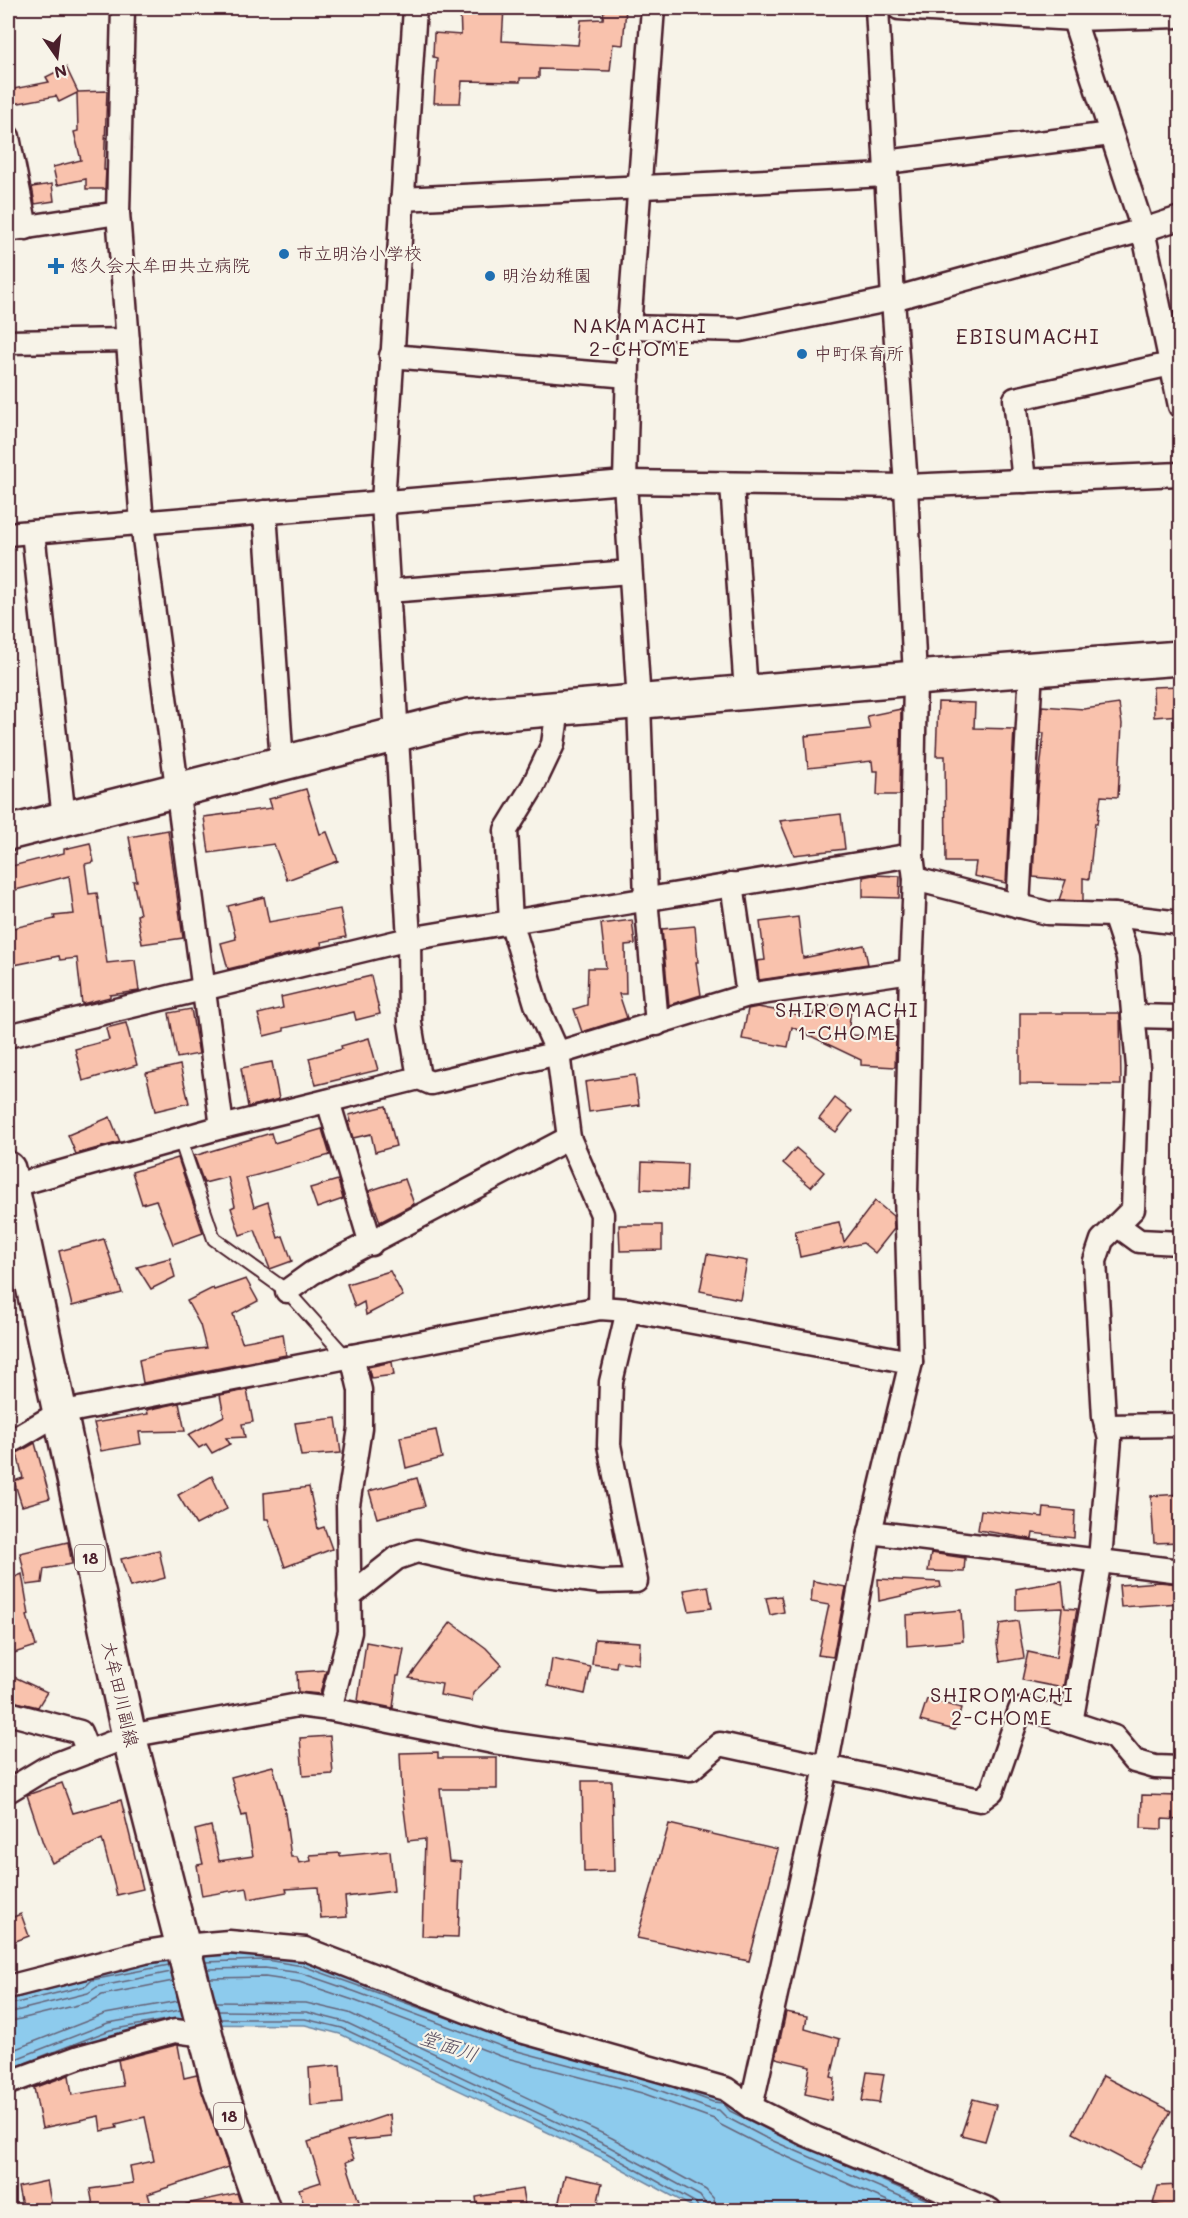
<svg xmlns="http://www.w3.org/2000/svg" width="1188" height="2218" viewBox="0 0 1188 2218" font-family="Mali,'Klee One',sans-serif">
	<rect width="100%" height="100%" fill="#f7f3e8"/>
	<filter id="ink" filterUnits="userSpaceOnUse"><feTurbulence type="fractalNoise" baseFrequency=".0167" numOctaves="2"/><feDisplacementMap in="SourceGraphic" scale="12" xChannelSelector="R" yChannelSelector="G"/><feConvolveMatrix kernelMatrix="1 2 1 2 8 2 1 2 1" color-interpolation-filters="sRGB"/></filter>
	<g filter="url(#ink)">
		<path fill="#8dcbed" stroke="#72869f" stroke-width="1.5" d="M266,1954L304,1960L715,2096L967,2210H698L602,2158L340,2034L305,2025L178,2024L112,2036L8,2076V2000L84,1980L87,1975L157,1960L203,1956Z"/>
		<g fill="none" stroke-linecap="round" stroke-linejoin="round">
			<g stroke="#656479" stroke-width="1.5">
				<path d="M205,1962L266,1960L303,1966L523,2045"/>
				<path d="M207,1969L265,1968L301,1973L356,1992L506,2048L645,2085L710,2109L719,2110L726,2117L764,2137L932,2210"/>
				<path d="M210,1978L265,1977L299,1982L353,2000L503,2057L642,2093L714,2119L721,2125L760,2145L908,2210"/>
				<path d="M216,2002L306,2003L349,2013L612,2138L706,2190L714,2199L716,2210"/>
				<path d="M8,2005L86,1986L92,1980L169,1965"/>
				<path d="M218,2011L306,2012L345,2022L608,2146L700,2196L705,2203L707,2210"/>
				<path d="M8,2013L88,1993L97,1987L171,1972"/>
				<path d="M220,2019H305L342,2028L605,2152L696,2203L699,2210"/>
				<path d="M8,2022L90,2002L102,1995L173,1981"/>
				<path d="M8,2052L105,2014L178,2001"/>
				<path d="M8,2062L108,2023L181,2010"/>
				<path d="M25,2063L110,2030L171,2019"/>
				<path d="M675,2088L713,2102L723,2103L730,2111L782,2137"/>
				<path d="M832,2159L951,2210"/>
			</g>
		</g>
		<g fill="#f9c2ad" stroke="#4a1f2b" stroke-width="1.5">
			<path d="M460,8H504L502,41L578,45L581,20L603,19L604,8H626L623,45L613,44L610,71L539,69V78H520V82L462,81L460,103H434L437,58L433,57L434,33L461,35Z"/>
			<path d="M66,67L78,92L107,91L104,170H106L105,189H86V179L57,185L53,167L81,160L74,132L78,131L77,93L59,102L56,96L8,105V90L49,82L46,77Z"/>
			<path d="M52,184L54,201L35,204L32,187Z"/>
			<path d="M1180,686V715L1154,717L1153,687Z"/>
			<path d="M938,702L975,703L974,728L1014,729L1006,883L974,876L976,862H946L945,756H936Z"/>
			<path d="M1119,704L1122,724L1118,797L1101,796L1097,824L1095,823L1089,879L1083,878V901L1059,900L1066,880L1033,877L1037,798L1044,733H1041L1042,706L1084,709Z"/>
			<path d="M901,709L900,795H877L878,771H873L872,761L808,768L805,736L870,729L867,716Z"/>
			<path d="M306,789L320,834L327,832L338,861L287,880L274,844L209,853L204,817L272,808L269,799Z"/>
			<path d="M841,814L845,849L794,855L780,821Z"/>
			<path d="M168,830L183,938L142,944L137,915L140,914L133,881H137L129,837Z"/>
			<path d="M90,843L94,862L85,864L89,894L97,893L107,963L135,960L139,991L110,995V997L82,1004L77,958L60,960L59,956L9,966L8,958V929L55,919L54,916L74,914L69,876L8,892V867L64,853V849Z"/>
			<path d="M873,875L900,876L899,898L863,897V877Z"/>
			<path d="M264,897L269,922L340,909L346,937L321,942L322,946L228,969L221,943L236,939L228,906Z"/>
			<path d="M798,917L803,958L864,945L868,964L759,980L757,961L765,960L760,922Z"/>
			<path d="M632,920L635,944L625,945L626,994H619L627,1018L582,1032L574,1009L587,1005L588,968H606L601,924Z"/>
			<path d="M695,926L698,962H696L701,995L669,1005L662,929Z"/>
			<path d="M371,976L380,1014L356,1020L354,1012L284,1028V1031L264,1036L258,1014L283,1008L281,997Z"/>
			<path d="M818,1005L851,1009L848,1035L896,1037L895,1067L861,1065V1060L792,1027L788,1047L742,1039L748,1009L758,1007L812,1017Z"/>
			<path d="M191,1009L199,1054L177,1058L169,1013Z"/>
			<path d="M1020,1013H1120L1121,1085L1020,1084Z"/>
			<path d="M126,1023L137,1065L83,1081L75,1049L109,1040L106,1028Z"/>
			<path d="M369,1038L378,1070L316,1085L309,1058L342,1049L341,1046Z"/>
			<path d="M272,1062L279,1099L248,1107L241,1068Z"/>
			<path d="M180,1065L189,1103L155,1111L146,1073Z"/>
			<path d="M635,1075L639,1105L589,1112L585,1082Z"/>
			<path d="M835,1098L852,1111L836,1132L819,1119Z"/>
			<path d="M386,1106L396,1146L375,1152L371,1134L353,1138L348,1122L351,1121L349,1115Z"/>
			<path d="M110,1117L120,1142L76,1154L68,1135Z"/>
			<path d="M322,1129L330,1155L246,1178L254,1207L268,1202L278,1238L283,1236L292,1261L270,1269L255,1230L240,1235L231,1208L235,1206L228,1177L204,1183L194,1156L271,1133L274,1143Z"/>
			<path d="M796,1148L824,1172L811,1187L783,1163Z"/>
			<path d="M178,1158L203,1233L173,1244L156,1200L142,1204L132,1172Z"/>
			<path d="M642,1162L687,1164L686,1191L641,1189Z"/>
			<path d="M405,1179L414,1204L380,1222L369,1191Z"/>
			<path d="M338,1180L343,1199L317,1208L310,1188Z"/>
			<path d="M875,1201L893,1216L894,1229L875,1253L863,1243L800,1257L795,1231L839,1222L844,1242Z"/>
			<path d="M619,1225H662V1250L620,1251Z"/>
			<path d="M104,1239L122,1293L72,1306L59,1251Z"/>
			<path d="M707,1254L747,1261L740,1299L700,1291Z"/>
			<path d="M170,1258L175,1277L151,1289L137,1267Z"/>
			<path d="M390,1271L403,1296L366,1315L364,1302L355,1307L347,1284Z"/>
			<path d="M246,1279L258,1301L233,1314L242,1342L283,1334L286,1355L143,1383L139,1360L165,1353L206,1348L200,1325L187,1301L213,1288L214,1290Z"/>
			<path d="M392,1362L394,1375L371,1378L368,1367Z"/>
			<path d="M247,1390L253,1422L242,1424L245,1437L226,1438L230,1444L212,1453L206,1444L199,1448L188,1435L224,1416L220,1395Z"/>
			<path d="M179,1403L185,1431L139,1432L141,1444L101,1451L94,1423L148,1414L147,1410Z"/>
			<path d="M336,1418L341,1453L301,1456L295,1423Z"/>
			<path d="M436,1430L442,1458L406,1468L400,1437Z"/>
			<path d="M35,1443L50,1498L22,1506L14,1481L23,1478L17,1453Z"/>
			<path d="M212,1476L227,1509L196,1525L178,1495Z"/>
			<path d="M417,1478L425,1506L377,1518L369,1491Z"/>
			<path d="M309,1487L318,1529L324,1527L332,1549L285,1567L268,1519H265L264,1493Z"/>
			<path d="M1180,1494V1542L1154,1543L1151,1496Z"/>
			<path d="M1044,1508L1075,1511L1074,1538L1033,1533L1032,1539L978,1530L981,1510L1043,1517Z"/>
			<path d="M68,1542L72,1564L44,1569L42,1583L27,1585L20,1553Z"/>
			<path d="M159,1550L165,1578L130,1587L121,1559Z"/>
			<path d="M931,1553L965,1558L964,1572L928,1571Z"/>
			<path d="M22,1574L29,1615L27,1616L36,1646L8,1655V1580Z"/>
			<path d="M878,1579L940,1582L941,1587L879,1601Z"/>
			<path d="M813,1581L846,1587L833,1657L818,1655L829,1605L811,1602Z"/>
			<path d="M1062,1581L1065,1608L1077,1609L1063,1688L1022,1680L1028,1652L1056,1658L1062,1608L1016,1610V1589Z"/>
			<path d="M1159,1582L1180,1584V1603L1121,1607L1119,1585Z"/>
			<path d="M708,1586L712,1608L689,1611L684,1590Z"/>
			<path d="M781,1596L784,1612L770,1615L766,1598Z"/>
			<path d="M961,1610L963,1641L907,1646L906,1615Z"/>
			<path d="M1018,1621L1024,1658L1000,1662L997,1644L1000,1624Z"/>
			<path d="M451,1622L486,1648L502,1665L473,1693L472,1701L440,1695L442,1684L409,1678Z"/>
			<path d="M595,1639L640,1642L639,1664L617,1661L616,1667L592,1664Z"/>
			<path d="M366,1642L404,1649L399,1676H397L393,1708L358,1701Z"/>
			<path d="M552,1659L591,1667L585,1694L548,1686Z"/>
			<path d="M326,1670L320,1694L298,1692L297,1672Z"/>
			<path d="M8,1674L47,1692L38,1707L8,1700Z"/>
			<path d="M927,1699L961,1708L955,1730L920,1721Z"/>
			<path d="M330,1736L333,1774L303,1776L300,1738Z"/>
			<path d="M438,1752V1758H497V1789H440L449,1861L461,1862L458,1937L422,1936L425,1839L408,1841L402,1794L400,1753Z"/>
			<path d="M273,1766L284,1806L291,1857H297L299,1863L311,1861L310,1855L340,1853V1856L390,1851L394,1891L345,1897L347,1917L321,1919L318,1887L286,1889L287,1892L249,1899L247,1888L202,1896L197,1865L203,1864L195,1830L211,1826L219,1861L253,1856L246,1815L242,1816L231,1777Z"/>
			<path d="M582,1781H612L614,1871L584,1872Z"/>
			<path d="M62,1783L73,1813L121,1800L143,1889L117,1895L102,1839L52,1863L43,1843L27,1795Z"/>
			<path d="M1142,1795L1180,1796V1820L1162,1819V1829L1141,1828Z"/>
			<path d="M669,1824L778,1849L749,1961L637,1938Z"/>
			<path d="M21,1914L29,1936L8,1944V1919Z"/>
			<path d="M786,2012L807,2016L805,2029L840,2039L831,2077L835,2078L832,2100L805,2094L810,2066L776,2058Z"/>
			<path d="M176,2045H178L184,2078L197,2075L228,2167L148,2194L153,2211H94L90,2189L133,2183L130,2166L154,2161L145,2117L116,2124L117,2128L101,2131L99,2116L42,2128L34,2088L69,2075L72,2095L123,2086L118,2060Z"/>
			<path d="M340,2065L343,2103L311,2106L309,2068Z"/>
			<path d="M867,2072L884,2074L879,2103L862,2101Z"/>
			<path d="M1103,2076L1171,2111L1140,2168L1073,2133Z"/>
			<path d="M973,2099L996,2105L985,2141L961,2135Z"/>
			<path d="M390,2114L392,2137L347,2141L354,2159L346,2162L362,2211H306L299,2189L321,2182L308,2142Z"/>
			<path d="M565,2175L602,2183L596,2211H581L558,2206Z"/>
			<path d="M47,2181L52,2207L23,2211L18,2187Z"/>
			<path d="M1180,2185V2211L1153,2204L1158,2186Z"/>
			<path d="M522,2189L526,2211H478L476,2197Z"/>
			<path d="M237,2193L243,2211H187L186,2204Z"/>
		</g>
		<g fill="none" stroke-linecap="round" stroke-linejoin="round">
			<g stroke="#4a1f2b" stroke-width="16">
				<path id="lane" d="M180,1139L214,1239L287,1291L346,1357"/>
			</g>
			<g stroke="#4a1f2b" stroke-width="27">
				<g id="street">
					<path d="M123,8L118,213L142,523L222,1127"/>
					<path d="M415,8L383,502L409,939L410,1023L419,1078"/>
					<path d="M653,8L629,327L625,482L639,703L646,898L657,1024"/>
					<path d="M899,8L1074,19L1180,16"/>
					<path d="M1070,8L1143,230L1180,406"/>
					<path d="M8,137L26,228"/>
					<path d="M886,162L1111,134"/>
					<path d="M402,199L886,175"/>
					<path d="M8,230L118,213"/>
					<path d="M629,327L740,330L893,299L1143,230L1180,218"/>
					<path d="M8,342L128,340"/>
					<path d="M391,356L628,376"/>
					<path d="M1024,481L1015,399L1171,364"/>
					<path d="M732,484L746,693"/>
					<path d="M265,512L282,764"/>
					<path d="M33,532L64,819"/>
					<path d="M8,534L625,482L906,486L1180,474"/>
					<path d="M388,591L630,572"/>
					<path d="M558,709L553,744L533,786L506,830L511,921L536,1004L558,1053L569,1138L602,1214L600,1308"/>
					<path d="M915,879L1047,913L1114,915L1180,923"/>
					<path d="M732,884L748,995"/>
					<path d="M1018,906L1031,669"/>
					<path d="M1133,1016L1180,1017"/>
					<path d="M8,1036L409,939L912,855"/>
					<path d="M328,1101L371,1244"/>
					<path d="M8,1187L222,1127L419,1078L431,1083L558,1053L748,995L911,971"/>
					<path d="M1117,1225L1139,1241L1180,1243"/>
					<path d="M287,1291L312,1273L569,1138"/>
					<path d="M1106,1426L1180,1425"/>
					<path d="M8,1443L59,1413L600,1308L628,1310L911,1362"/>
					<path d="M870,1532L1180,1571"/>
					<path d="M349,1596L397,1558L417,1551L492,1568L600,1582L636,1581L609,1445L611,1382L628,1310"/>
					<path d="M330,1709L350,1632L348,1505L360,1428V1390L352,1356"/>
					<path d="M8,1713L80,1732L88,1752"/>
					<path d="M1071,1723L1100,1559L1110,1439L1104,1417L1095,1261L1102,1240L1133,1209L1138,1067L1128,957L1114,915"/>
					<path d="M8,1791L46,1768L129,1736L298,1705L330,1709L493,1742L691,1769L720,1744L980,1800L992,1791L1020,1710L1030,1709L1114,1737L1134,1761L1155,1767L1180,1768"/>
					<path d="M8,1987L145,1952L183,1946L229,1942L305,1949L510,2028L726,2089L751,2107L805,2134L990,2210"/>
					<path d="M8,2083L79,2057L175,2031L205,2035"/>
					<path d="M751,2107L826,1768L870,1532L911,1362L906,1193L911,971L915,879L912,855L915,678L906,486L893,299L877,8"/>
				</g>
			</g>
			<g stroke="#4a1f2b" stroke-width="38">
				<path id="secondary" d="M8,833L469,716L915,678L1180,658"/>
			</g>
			<g stroke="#4a1f2b" stroke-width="38">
				<path id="primary" d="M8,1169L129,1736L218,2083L263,2210"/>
			</g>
			<use href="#lane" stroke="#f7f3e8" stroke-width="12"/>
			<use href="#street" stroke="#f7f3e8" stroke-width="22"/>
			<use href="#secondary" stroke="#f7f3e8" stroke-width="33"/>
			<use href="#primary" stroke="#f7f3e8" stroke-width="33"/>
		</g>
	</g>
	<g fill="#1f6fb2" stroke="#f7f3e8" stroke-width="2">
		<circle cx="284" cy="254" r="6"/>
		<path d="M53 257h6v6h6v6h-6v6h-6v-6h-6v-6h6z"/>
		<circle cx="490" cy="276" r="6"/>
		<circle cx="802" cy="354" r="6"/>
	</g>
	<g text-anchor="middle" stroke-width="4.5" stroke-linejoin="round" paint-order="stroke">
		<g fill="#f7f3e8" stroke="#7e5f64" stroke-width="1.5">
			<rect x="75" y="1545" width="30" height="26" rx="4.5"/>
			<rect x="214" y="2103" width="30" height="26" rx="4.5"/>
		</g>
		<g font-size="16" font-weight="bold" fill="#4a1f2b">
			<text x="90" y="1564">18</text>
			<text x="229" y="2122">18</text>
		</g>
		<g font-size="18" fill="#4a1f2b" stroke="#f7f3e8" text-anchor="start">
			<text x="296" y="260">市立明治小学校</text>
			<text x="70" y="272">悠久会大牟田共立病院</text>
			<text x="502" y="282">明治幼稚園</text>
			<text x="814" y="360">中町保育所</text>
		</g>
		<g font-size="18" fill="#4a1f2b" stroke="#f7f3e8">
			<text transform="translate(120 1694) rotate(77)" y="6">大牟田川副線</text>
		</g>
		<g font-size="20" letter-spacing="1.5" fill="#4a1f2b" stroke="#f7f3e8">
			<text x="640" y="333">NAKAMACHI<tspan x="640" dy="23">2-CHOME</tspan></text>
			<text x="847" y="1017">SHIROMACHI<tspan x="847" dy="23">1-CHOME</tspan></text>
			<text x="1002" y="1702">SHIROMACHI<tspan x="1002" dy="23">2-CHOME</tspan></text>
		</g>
		<g font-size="20" font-style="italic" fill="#5e5365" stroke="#f7f3e8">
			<text transform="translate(449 2046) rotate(19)" y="7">堂面川</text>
		</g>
		<g font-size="21" letter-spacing="1.5" fill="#4a1f2b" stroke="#f7f3e8">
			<text x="1028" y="344">EBISUMACHI</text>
		</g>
	</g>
	<rect width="1188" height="2218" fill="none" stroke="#f7f3e8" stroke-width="30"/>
	<rect x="15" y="15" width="1158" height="2188" fill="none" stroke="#4a1f2b" stroke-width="2" filter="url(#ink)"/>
	<g transform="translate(57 57) rotate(166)" stroke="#f7f3e8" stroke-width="4.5" paint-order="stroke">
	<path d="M0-4.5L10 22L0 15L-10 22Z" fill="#4a1f2b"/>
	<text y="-9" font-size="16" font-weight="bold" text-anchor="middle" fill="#4a1f2b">N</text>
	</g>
</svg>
